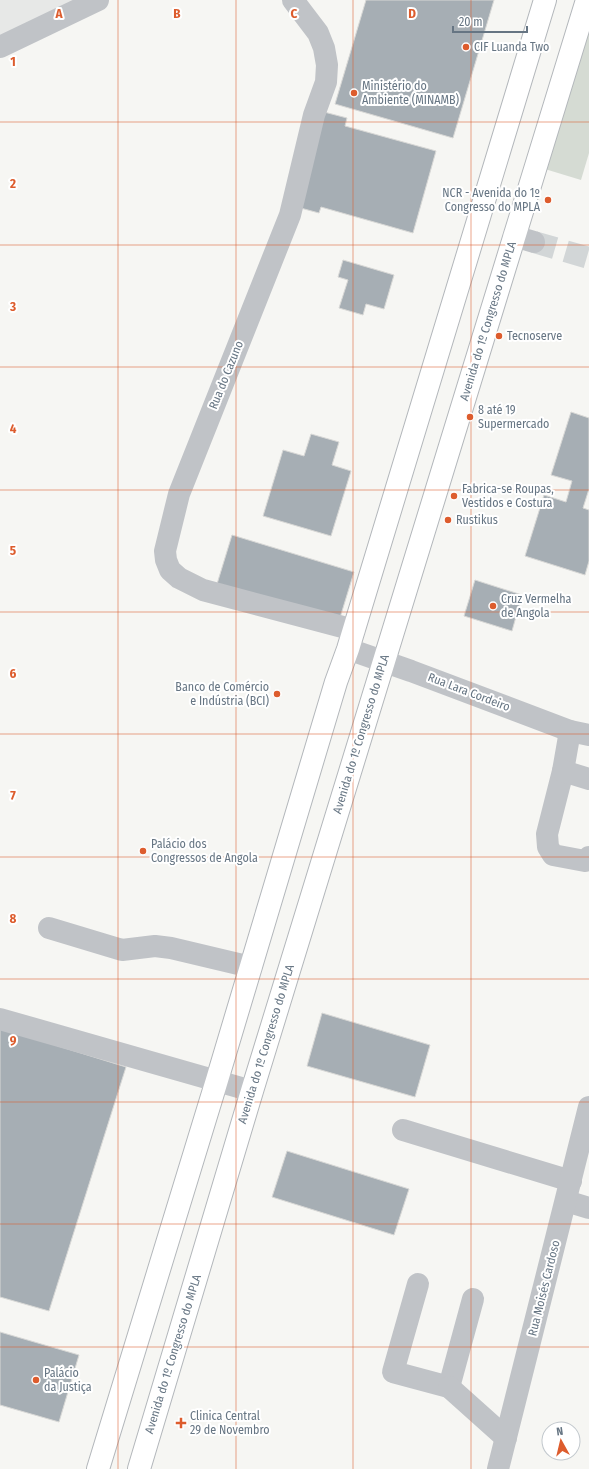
<svg xmlns="http://www.w3.org/2000/svg" width="589" height="1469" viewBox="0 0 589 1469" font-family="'Fira Sans Condensed',sans-serif">
	<rect width="100%" height="100%" fill="#f6f6f3"/>
	<path fill="#e7e8e7" d="M0,0H98L0,47Z"/>
	<path fill="#d5dbd3" d="M589,0V153L581,180L535,166Z"/>
	<g fill="#a6aeb4" stroke="#d8d8d6">
		<path d="M366,0H494L453,138L335,104Z"/>
		<path d="M324,112L347,118L345,126L436,151L413,233L321,207L319,213L297,207Z"/>
		<path d="M343,260L394,275L384,309L366,304L363,315L339,308L348,280L338,277Z"/>
		<path d="M571,412L589,418V489L583,508L589,510V561L585,575L525,556L544,495L566,502L572,481L551,475Z"/>
		<path d="M311,434L339,442L332,465L351,471L331,536L263,516L283,450L304,456Z"/>
		<path d="M232,535L354,572L339,621L217,584Z"/>
		<path d="M475,580L522,595L512,631L464,616Z"/>
		<path d="M322,1013L430,1045L415,1097L307,1066Z"/>
		<path d="M0,1028L126,1067L49,1311L0,1297Z"/>
		<path d="M287,1151L409,1189L394,1235L272,1197Z"/>
		<path d="M0,1332L79,1355L59,1422L0,1405Z"/>
	</g>
	<g fill="none" stroke-linecap="round" stroke-linejoin="round">
		<path stroke="#d2d6d7" stroke-width="22" stroke-dasharray="22 11" stroke-linecap="butt" d="M534,242L589,258"/>
		<g stroke="#b3b7bb" stroke-width="24">
			<g id="major">
				<path d="M98,1469L217,1080L336,682L348,649L545,0"/>
				<path d="M139,1469L252,1091L587,0"/>
			</g>
		</g>
		<g stroke="#c0c3c7" stroke-width="22">
			<path d="M293,0L318,33L324,48L327,65L326,82L314,115L290,215L179,494L165,551L166,560L170,570L179,578L203,590L354,630"/>
			<path d="M0,47L98,0"/>
			<path d="M514,236L534,242"/>
			<path d="M348,649L411,671L570,731L589,735"/>
			<path d="M570,731L563,771L547,834L548,847L553,855L585,861L589,857"/>
			<path d="M563,771L589,779"/>
			<path d="M49,928L122,950L155,946L171,948L251,967"/>
			<path d="M0,1019L252,1091"/>
			<path d="M403,1130L571,1181"/>
			<path d="M566,1201L589,1208"/>
			<path d="M418,1284L393,1372L449,1387L473,1299"/>
			<path d="M449,1387L506,1438"/>
			<path d="M498,1469L589,1107"/>
		</g>
		<use href="#major" stroke="#fff" stroke-width="22"/>
	</g>
	<path fill="none" stroke="#dd5c2d" stroke-width="1" stroke-opacity="0.55" d="M118,0V1469M236,0V1469M353,0V1469M471,0V1469M0,122H589M0,245H589M0,367H589M0,490H589M0,612H589M0,734H589M0,857H589M0,979H589M0,1102H589M0,1224H589M0,1347H589"/>
	<g fill="#dd5c2d" stroke="#fff" stroke-width="1.5">
		<circle cx="466" cy="47" r="4"/>
		<circle cx="354" cy="93" r="4"/>
		<circle cx="548" cy="200" r="4"/>
		<circle cx="499" cy="336" r="4"/>
		<circle cx="470" cy="417" r="4"/>
		<circle cx="454" cy="496" r="4"/>
		<circle cx="448" cy="520" r="4"/>
		<circle cx="493" cy="606" r="4"/>
		<circle cx="277" cy="694" r="4"/>
		<circle cx="143" cy="851" r="4"/>
		<circle cx="36" cy="1380" r="4"/>
		<path d="M179 1417h4v4h4v4h-4v4h-4v-4h-4v-4h4z"/>
	</g>
	<g text-anchor="middle" stroke-width="4" stroke-linejoin="round" paint-order="stroke">
		<g font-size="12" fill="#667583" stroke="#fff" text-anchor="start">
			<text x="474" y="51">CIF Luanda Two</text>
			<text x="362" y="90">Ministério do<tspan x="362" dy="14">Ambiente (MINAMB)</tspan></text>
			<text x="540" y="197" text-anchor="end">NCR - Avenida do 1º<tspan x="540" dy="14">Congresso do MPLA</tspan></text>
			<text x="507" y="340">Tecnoserve</text>
			<text x="478" y="414">8 até 19<tspan x="478" dy="14">Supermercado</tspan></text>
			<text x="462" y="493">Fabrica-se Roupas,<tspan x="462" dy="14">Vestidos e Costura</tspan></text>
			<text x="456" y="524">Rustikus</text>
			<text x="501" y="603">Cruz Vermelha<tspan x="501" dy="14">de Angola</tspan></text>
			<text x="269" y="691" text-anchor="end">Banco de Comércio<tspan x="269" dy="14">e Indústria (BCI)</tspan></text>
			<text x="151" y="848">Palácio dos<tspan x="151" dy="14">Congressos de Angola</tspan></text>
			<text x="44" y="1377">Palácio<tspan x="44" dy="14">da Justiça</tspan></text>
			<text x="190" y="1420">Clinica Central<tspan x="190" dy="14">29 de Novembro</tspan></text>
		</g>
		<g font-size="12" fill="#667583" stroke="#fff">
			<text transform="translate(488 321) rotate(-73)" y="4">Avenida do 1º Congresso do MPLA</text>
			<text transform="translate(226 375) rotate(-68)" y="4">Rua do Cazuno</text>
			<text transform="translate(469 692) rotate(21)" y="4">Rua Lara Cordeiro</text>
			<text transform="translate(361 734) rotate(-73)" y="4">Avenida do 1º Congresso do MPLA</text>
			<text transform="translate(266 1044) rotate(-73)" y="4">Avenida do 1º Congresso do MPLA</text>
			<text transform="translate(544 1288) rotate(-76)" y="4">Rua Moisés Cardoso</text>
			<text transform="translate(173 1354) rotate(-73)" y="4">Avenida do 1º Congresso do MPLA</text>
		</g>
	</g>
	<g font-size="13" text-anchor="middle" font-weight="bold" fill="#dd5c2d" stroke="#fff" stroke-width="4" stroke-linejoin="round" paint-order="stroke">
		<text x="59" y="18">A</text>
		<text x="177" y="18">B</text>
		<text x="294" y="18">C</text>
		<text x="412" y="18">D</text>
		<text x="13" y="66">1</text>
		<text x="13" y="188">2</text>
		<text x="13" y="311">3</text>
		<text x="13" y="433">4</text>
		<text x="13" y="555">5</text>
		<text x="13" y="678">6</text>
		<text x="13" y="800">7</text>
		<text x="13" y="923">8</text>
		<text x="13" y="1045">9</text>
	</g>
	<g transform="translate(561 1441) rotate(352)"><circle r="19" fill="#ffffff" stroke="#c2c8cd"/>
	<path d="M0-3L7 15L0 10L-7 15Z" fill="#dd5c2d"/>
	<text y="-6" font-size="11" font-weight="bold" text-anchor="middle" fill="#667583">N</text>
	</g>
	<path d="M453 26v6h74v-6" fill="none" stroke="#667583" stroke-width="2"/>
	<text x="459" y="26" font-size="12" fill="#667583" stroke="#ffffff" stroke-width="3" paint-order="stroke">20 m</text>
</svg>
